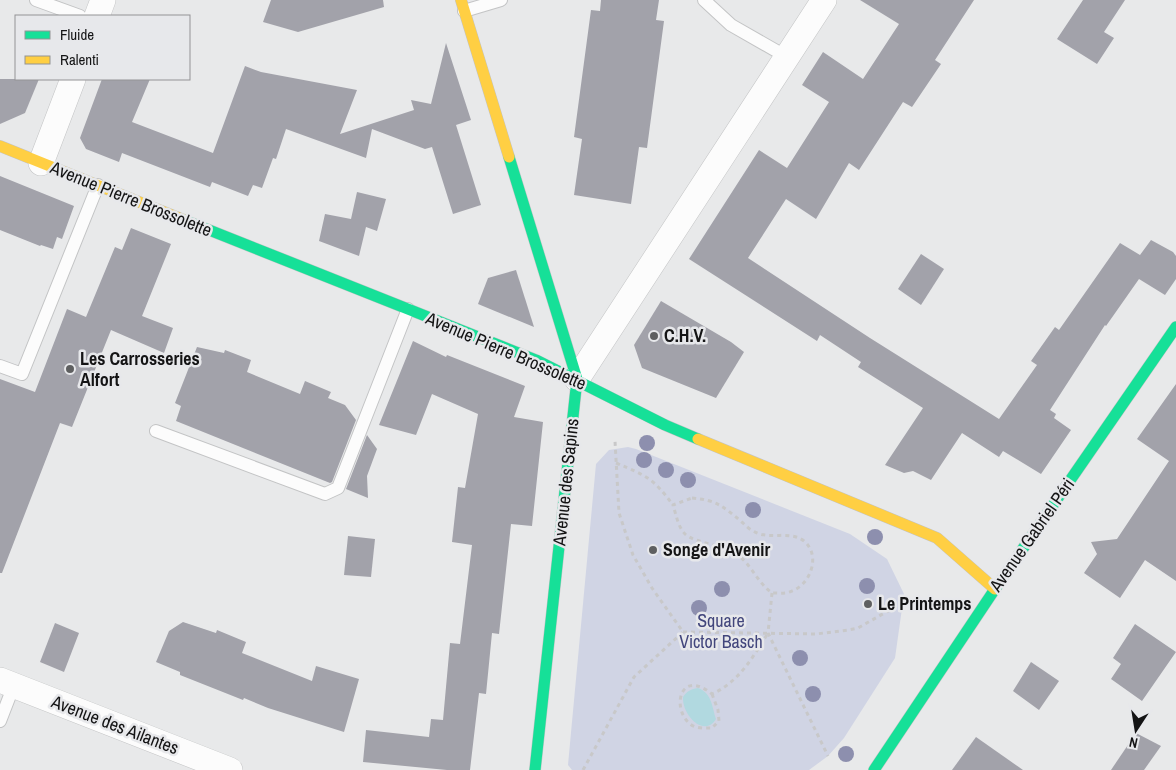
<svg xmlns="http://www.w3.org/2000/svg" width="1176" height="770" viewBox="0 0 1176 770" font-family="'Archivo Narrow',sans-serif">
	<rect width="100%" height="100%" fill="#e8e9ea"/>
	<path fill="#d0d4e4" d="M628,447L636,449L850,534L887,559L904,594L895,658L844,738L828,756L809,770H572L568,765L596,464L609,450Z"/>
	<path fill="#b1d9e0" d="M698,688C712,693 712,707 716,719C705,738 682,716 683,697C687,691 691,689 698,688Z"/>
	<g fill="#a2a2aa">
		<path d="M271,0H383L384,7L298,32L263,22Z"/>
		<path d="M601,0H659L656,20L664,21L647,148L639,147L631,204L574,195L582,139L574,137L591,10L600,11Z"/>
		<path d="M860,0H974L935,60L941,64L912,107L903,102L859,170L849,163L816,219L786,199L748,258L870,338L999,419L1037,365L1031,361L1055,327L1059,330L1120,243L1140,255L1151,240L1173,252L1176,256V279L1165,295L1139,279L1106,326L1105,325L1050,410L1056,414L1054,418L1071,430L1041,474L1003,451L999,457L962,433L931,480L913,471L904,473L885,465L923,408L858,367L861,362L820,335L817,341L689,259L759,150L787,168L829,102L802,85L823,52L863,79L899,24Z"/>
		<path d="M1083,0H1125L1104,32L1114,38L1097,64L1057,39Z"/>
		<path d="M446,43L471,120L456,125L481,205L453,214L432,147L425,149L372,129L366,158L286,129L276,159L273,158L262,188L253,185L248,196L212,182L210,187L122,153L119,162L86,149L80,138L102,79H150L132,122L213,153L245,66L261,72L357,90L340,134L414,110L411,100L431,104Z"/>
		<path d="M0,79H39L25,113L0,124Z"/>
		<path d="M0,176L74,206L62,239L57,237L53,249L41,245L40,246L0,230Z"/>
		<path d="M357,192L386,199L377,231L366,227L359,256L319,241L325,214L351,219Z"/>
		<path d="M131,228L171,244L142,316L173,328L164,353L111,330L72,427L60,423L2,573H0V379L35,392L67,309L86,317L115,247L122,250Z"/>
		<path d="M921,254L944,269L921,305L898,289Z"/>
		<path d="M516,270L534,327L478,304L488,278Z"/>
		<path d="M661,301L731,342L744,352L716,398L642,368L634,345Z"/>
		<path d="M413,341L446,357L447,355L525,386L514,417L543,422L532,526L511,524L499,634L492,633L486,694L479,693L470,770H447L363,762L366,730L429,737L431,719L443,720L450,643L460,644L472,545L452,542L458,487L465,488L478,414L432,394L416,435L379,425Z"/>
		<path d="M197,347L224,353L225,350L251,360L247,372L300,394L305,381L331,392L328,398L345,405L356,420L332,482L330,483L176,421L181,406L175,403Z"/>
		<path d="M1176,384V581L1145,560L1120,598L1084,573L1097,554L1091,542L1117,539L1169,461L1137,439Z"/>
		<path d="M367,435L377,449L367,476L368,498L346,489Z"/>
		<path d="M348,536L375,539L371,577L344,575Z"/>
		<path d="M183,622L216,633L217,630L246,642L242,653L312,681L316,666L359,679L344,732L268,708L244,698L243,700L180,675V672L156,662L169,631Z"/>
		<path d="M55,623L79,633L64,672L40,662Z"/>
		<path d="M1135,624L1176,652L1142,701L1111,679L1121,664L1113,658Z"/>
		<path d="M1031,662L1059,681L1039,710L1013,691Z"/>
		<path d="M1136,733L1161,746L1144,770H1111Z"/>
		<path d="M976,737L1023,770H952Z"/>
	</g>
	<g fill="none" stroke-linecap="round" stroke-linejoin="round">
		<g stroke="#c3c4c5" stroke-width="14">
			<g id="lane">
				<path d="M36,0L80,16"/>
				<path d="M704,0L731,25L787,57"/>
				<path d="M464,11L501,0"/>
				<path d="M0,366L22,374L98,185"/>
				<path d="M156,431L325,494L338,488L408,309"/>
				<path d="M0,721L14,685"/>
			</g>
		</g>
		<g stroke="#c3c4c5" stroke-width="26">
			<g id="street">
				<path d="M97,16L103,0"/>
				<path d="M41,163L73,79"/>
				<path d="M577,379L824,0"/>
				<path d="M0,680L230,770"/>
			</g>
		</g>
		<g stroke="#c3c4c5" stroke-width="12">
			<g id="fast">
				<path d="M509,157L577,379L535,770"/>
				<path d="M184,220L536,360L665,425L698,439"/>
				<path d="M874,770L995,589L1176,327"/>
			</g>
		</g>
		<g stroke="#c3c4c5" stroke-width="12">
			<g id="slow">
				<path d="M461,0L509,157"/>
				<path d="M0,146L184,220"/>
				<path d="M698,439L937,538L995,589"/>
			</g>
		</g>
		<g stroke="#c8c8c9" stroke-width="3" stroke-dasharray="4 4" stroke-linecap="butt">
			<path d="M616,463C647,476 653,478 673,505"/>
			<path d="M692,498C717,500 724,507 743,523C746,526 750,530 755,532C769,540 790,530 804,541C821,555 811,584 792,591C786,594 779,593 772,593C758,583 752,566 739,556C725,545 694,543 685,534C678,527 676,514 673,505Z"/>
			<path d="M772,593L768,633L828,756"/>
			<path d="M683,632L816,634L848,630L858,628L909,599"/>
			<path d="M712,694L718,710L719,721L712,728C705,728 696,729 690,724C671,708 680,668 712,694C739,682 753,657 768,633"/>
			<path d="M583,770L634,677L683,632L652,588L633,555L619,513L615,441"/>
		</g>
		<use href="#lane" stroke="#fcfcfc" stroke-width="12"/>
		<use href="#street" stroke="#fcfcfc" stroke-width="25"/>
		<use href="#fast" stroke="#16e098" stroke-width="11"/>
		<use href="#slow" stroke="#ffcf43" stroke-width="11"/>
	</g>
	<g fill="#8d8fae">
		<circle cx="647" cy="443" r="8"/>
		<circle cx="644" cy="460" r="8"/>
		<circle cx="666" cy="470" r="8"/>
		<circle cx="688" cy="480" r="8"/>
		<circle cx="753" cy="510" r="8"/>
		<circle cx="875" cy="537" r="8"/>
		<circle cx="867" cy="586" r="8"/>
		<circle cx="722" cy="589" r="8"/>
		<circle cx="699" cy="608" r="8"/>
		<circle cx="800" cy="658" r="8"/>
		<circle cx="813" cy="694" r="8"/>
		<circle cx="846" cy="754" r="8"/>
	</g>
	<g fill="#5e5f60" stroke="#e7e8eb" stroke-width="2">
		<circle cx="654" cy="336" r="5"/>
		<circle cx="70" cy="369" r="5"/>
		<circle cx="653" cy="550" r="5"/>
		<circle cx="868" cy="604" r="5"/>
	</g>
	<g text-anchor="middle" stroke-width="5" stroke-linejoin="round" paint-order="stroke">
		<g font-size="18" fill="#141415" stroke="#e7e8eb">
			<text transform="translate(131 199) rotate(22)" y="6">Avenue Pierre Brossolette</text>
			<text transform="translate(506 351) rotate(23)" y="6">Avenue Pierre Brossolette</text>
			<text transform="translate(566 482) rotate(-84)" y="6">Avenue des Sapins</text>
			<text transform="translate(1032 535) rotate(-55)" y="6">Avenue Gabriel Péri</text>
			<text transform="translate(115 725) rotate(21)" y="6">Avenue des Ailantes</text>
		</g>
		<g font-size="18" font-weight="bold" fill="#141415" stroke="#e7e8eb" text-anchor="start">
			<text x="664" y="342">C.H.V.</text>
			<text x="80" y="365">Les Carrosseries<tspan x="80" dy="21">Alfort</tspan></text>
			<text x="663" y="556">Songe d'Avenir</text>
			<text x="878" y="610">Le Printemps</text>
		</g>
		<g font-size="18" fill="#42467c" stroke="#e7e8eb">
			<text x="721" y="627">Square<tspan x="721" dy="21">Victor Basch</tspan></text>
		</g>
	</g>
	<rect x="15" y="15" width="175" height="65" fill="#e7e8eb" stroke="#939395"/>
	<rect x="25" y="31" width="25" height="8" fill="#16e098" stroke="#939395"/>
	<text x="60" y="40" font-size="15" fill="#141415">Fluide</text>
	<rect x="25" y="56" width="25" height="8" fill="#ffcf43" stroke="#939395"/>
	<text x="60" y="65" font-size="15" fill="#141415">Ralenti</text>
	<g transform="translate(1136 730) rotate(192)" stroke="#e7e8eb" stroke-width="4" paint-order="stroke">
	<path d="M0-4L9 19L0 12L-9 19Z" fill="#141415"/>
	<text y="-8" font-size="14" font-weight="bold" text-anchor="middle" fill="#141415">N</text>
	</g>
</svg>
